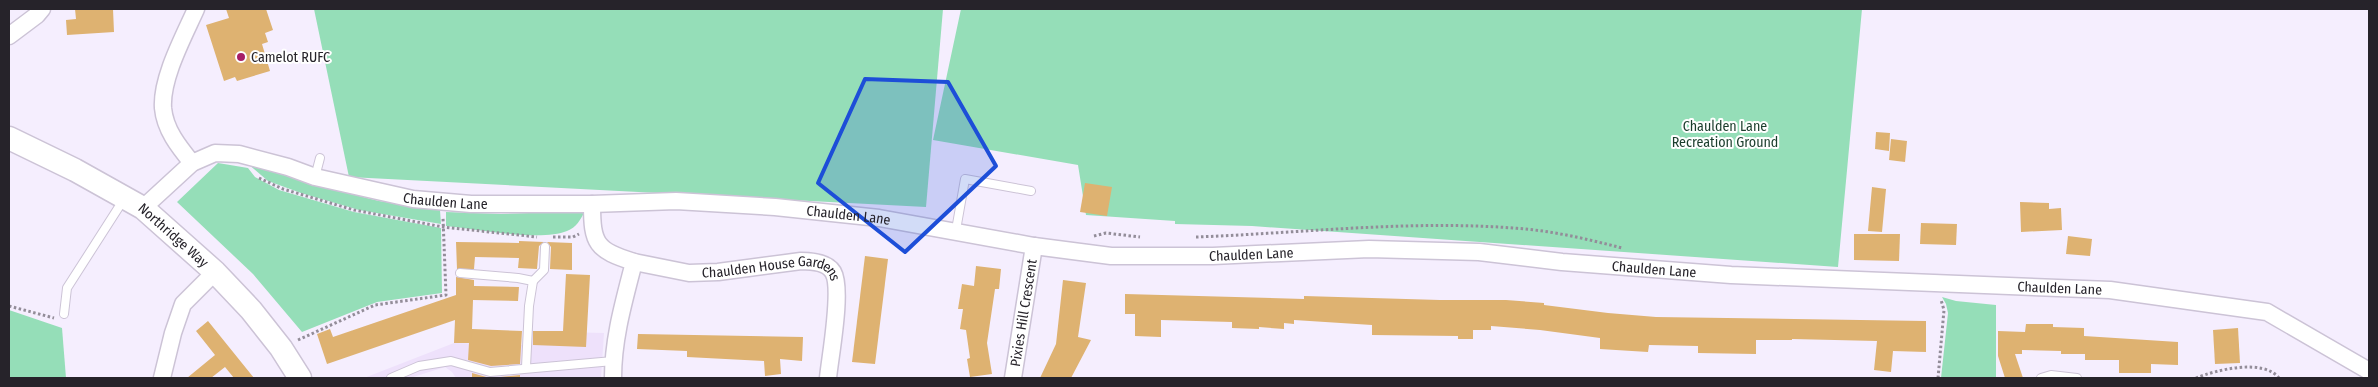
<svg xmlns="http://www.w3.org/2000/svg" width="2378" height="387" viewBox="0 0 2378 387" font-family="'Fira Sans Condensed',sans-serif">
	<rect width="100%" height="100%" fill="#f5eefe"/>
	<path fill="#eee1fb" d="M524,331L604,333L601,378H456L452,372L445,367L410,378H364L454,343L523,345Z"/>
	<g fill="#95deb8">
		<path d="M314,9H943L926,207L349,177Z"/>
		<path d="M961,9H1862L1838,267L1252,226L1175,224V221L1086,215L1078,165L933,140Z"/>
		<path d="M218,163L248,168L255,177L279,190L354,212L441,228L442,293L377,302L302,332L253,274L177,202Z"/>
		<path d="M247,163L316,185L379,201L440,210L441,224L359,210L301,193L268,181Z"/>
		<path d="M585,211C581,219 576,228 567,231C541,242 476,229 446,226V212L501,214Z"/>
		<path d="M1942,297L1956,301L1996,305V378H1941L1948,313L1946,304Z"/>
		<path d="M9,310L62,328L66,378H9Z"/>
	</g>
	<g fill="#deb271">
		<path d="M75,9H113L114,32L67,35L66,20L76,19Z"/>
		<path d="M226,9H266L273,30L265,33L268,42L262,44L270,71L237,81L235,77L224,81L206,25L229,18Z"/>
		<path d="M1876,132L1890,133L1889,151L1875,149Z"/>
		<path d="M1891,139L1907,141L1905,162L1889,160Z"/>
		<path d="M1085,183L1112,187L1107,216L1080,212Z"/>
		<path d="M1872,187L1886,189L1882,232L1868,231Z"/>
		<path d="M2020,202L2049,203V209L2061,208L2062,230L2021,232Z"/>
		<path d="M1921,223L1957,224L1956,245L1920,244Z"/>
		<path d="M1854,234H1900L1899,261L1854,260Z"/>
		<path d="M2068,236L2092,239L2090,256L2066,254Z"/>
		<path d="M519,241L544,242L539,246L537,269L518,268L519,258L475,257L474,269H457L456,242L519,243Z"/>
		<path d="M547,242L572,243V270L550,269L551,247Z"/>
		<path d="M865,256L888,259L875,364L852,362Z"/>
		<path d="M976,266L1001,269L999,289H995L987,343L992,374L970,377L967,359L970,358L966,330L960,329L963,309H958L962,284L974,286Z"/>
		<path d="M566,274L590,275L586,347L533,345V331H563Z"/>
		<path d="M456,277L474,280V286L519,287L518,301L473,300L472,329L522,331L520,364L491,366L468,360L469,343H454L455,320L327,364L317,334L330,329L333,337L456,295Z"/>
		<path d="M1063,280L1086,283L1078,337L1091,340L1071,378H1040L1056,344Z"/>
		<path d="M1125,294L1304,299V296L1440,300H1506L1544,303V305L1608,313L1656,317L1926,321V352L1893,351L1891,372L1874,370L1877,341L1792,339V340H1756V354L1698,353V346L1649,345L1648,352L1600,349V338L1540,330L1491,326V330H1473V339H1458V336L1372,335V325L1294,320V324L1284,323V329L1259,327V329L1232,328V322L1161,320V337L1135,336V314H1125Z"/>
		<path d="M208,321L254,378H234L225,367L211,378H187L215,355L196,331Z"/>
		<path d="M2026,324H2053V327L2084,328V336L2178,342V365L2151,364V373H2119V360H2085V354H2061V351L2022,350V354H2015L2023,378H2005L1998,356V331L2025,332Z"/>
		<path d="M2238,328L2240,363L2215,364L2213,330Z"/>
		<path d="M638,334L803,337L802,361L780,359L781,374L765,376L764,361L687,357V351L637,349Z"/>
		<path d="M472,373L490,378L520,375V378H472Z"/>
	</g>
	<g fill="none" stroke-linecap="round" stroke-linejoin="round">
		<g stroke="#ccc3d6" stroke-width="10">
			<g id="lane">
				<path d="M315,177L320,158"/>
				<path d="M956,230L965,179L1031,191"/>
				<path d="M460,273L518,278L533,281L529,306L526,367"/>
				<path d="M533,281L544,270L545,247"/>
				<path d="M64,314L67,288L124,199"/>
				<path d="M391,378L419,366L451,361L490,372L613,361"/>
				<path d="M2041,378L2051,375L2077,378"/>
			</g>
		</g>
		<g stroke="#ccc3d6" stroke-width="19">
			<g id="street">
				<path d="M9,36L37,15L42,9"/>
				<path d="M192,163C179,147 165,130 163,108C161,78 184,36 196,9"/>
				<path d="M592,204C592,244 596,250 634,262C624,301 613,338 613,378"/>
				<path id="s1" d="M143,208L192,163L215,153L239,154L288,167L315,177L413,199L471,204H592L676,201L775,207L879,218L1034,246L1111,256H1213L1369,249L1479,252L1562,262L1731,275L2110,290L2267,312L2369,371"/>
				<path id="s2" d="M634,262L689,273L718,272L801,261C812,261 827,262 833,272C843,289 830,357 828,378"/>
				<path d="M162,378L173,333L183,304L215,272"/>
				<path id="s3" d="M1013,378L1034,246"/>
			</g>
		</g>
		<g stroke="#ccc3d6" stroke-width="25">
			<g id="secondary">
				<path id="s4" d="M9,138L75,170L143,208L215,272L251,310L281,348L300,378"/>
			</g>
		</g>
		<g stroke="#938d99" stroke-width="3" stroke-dasharray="2.5 2.5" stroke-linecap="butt">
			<path d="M259,178L283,189L354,210L443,227L537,237"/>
			<path d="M1094,236L1106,233L1140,237"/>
			<path d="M553,237H573L579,234"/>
			<path d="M1196,237C1305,233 1416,219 1525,229C1558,232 1591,240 1622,248"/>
			<path d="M9,306L54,318"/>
			<path d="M298,340L375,305L446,295L443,218"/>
			<path d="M1938,378L1944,310L1941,300"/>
			<path d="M2196,378C2216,370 2263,358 2279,378"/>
		</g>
		<use href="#lane" stroke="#fff" stroke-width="8"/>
		<use href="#street" stroke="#fff" stroke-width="16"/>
		<use href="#secondary" stroke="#fff" stroke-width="22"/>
	</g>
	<path fill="#1d4ed8" fill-opacity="0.2" stroke="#1d4ed8" stroke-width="4" stroke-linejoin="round" d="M865,79L948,82L996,166L905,252L818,183Z"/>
	<circle fill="#a61e67" stroke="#fff" stroke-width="2" cx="241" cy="57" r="5"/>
	<g text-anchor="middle" stroke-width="4" stroke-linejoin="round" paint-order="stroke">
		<g font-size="14" fill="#26232a" stroke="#fff" text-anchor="start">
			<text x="251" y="62">Camelot RUFC</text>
		</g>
		<g font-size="14" fill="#1a3d2c" stroke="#fff">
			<text x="1725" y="131">Chaulden Lane<tspan x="1725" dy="16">Recreation Ground</tspan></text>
		</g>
		<g font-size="14" fill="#26232a" stroke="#fff">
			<text dy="5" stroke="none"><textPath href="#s1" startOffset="328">Chaulden Lane</textPath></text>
			<text dy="5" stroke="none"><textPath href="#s1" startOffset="732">Chaulden Lane</textPath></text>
			<text dy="5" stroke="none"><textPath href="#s4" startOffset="192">Northridge Way</textPath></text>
			<text dy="5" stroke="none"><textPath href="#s1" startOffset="1138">Chaulden Lane</textPath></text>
			<text dy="5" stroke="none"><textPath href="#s1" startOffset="1542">Chaulden Lane</textPath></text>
			<text dy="5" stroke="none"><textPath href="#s2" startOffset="141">Chaulden House Gardens</textPath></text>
			<text dy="5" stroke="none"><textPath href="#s1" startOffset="1948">Chaulden Lane</textPath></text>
			<text dy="5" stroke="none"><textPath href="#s3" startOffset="66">Pixies Hill Crescent</textPath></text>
		</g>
	</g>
	<rect width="2378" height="387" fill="none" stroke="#26232a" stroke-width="20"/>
</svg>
